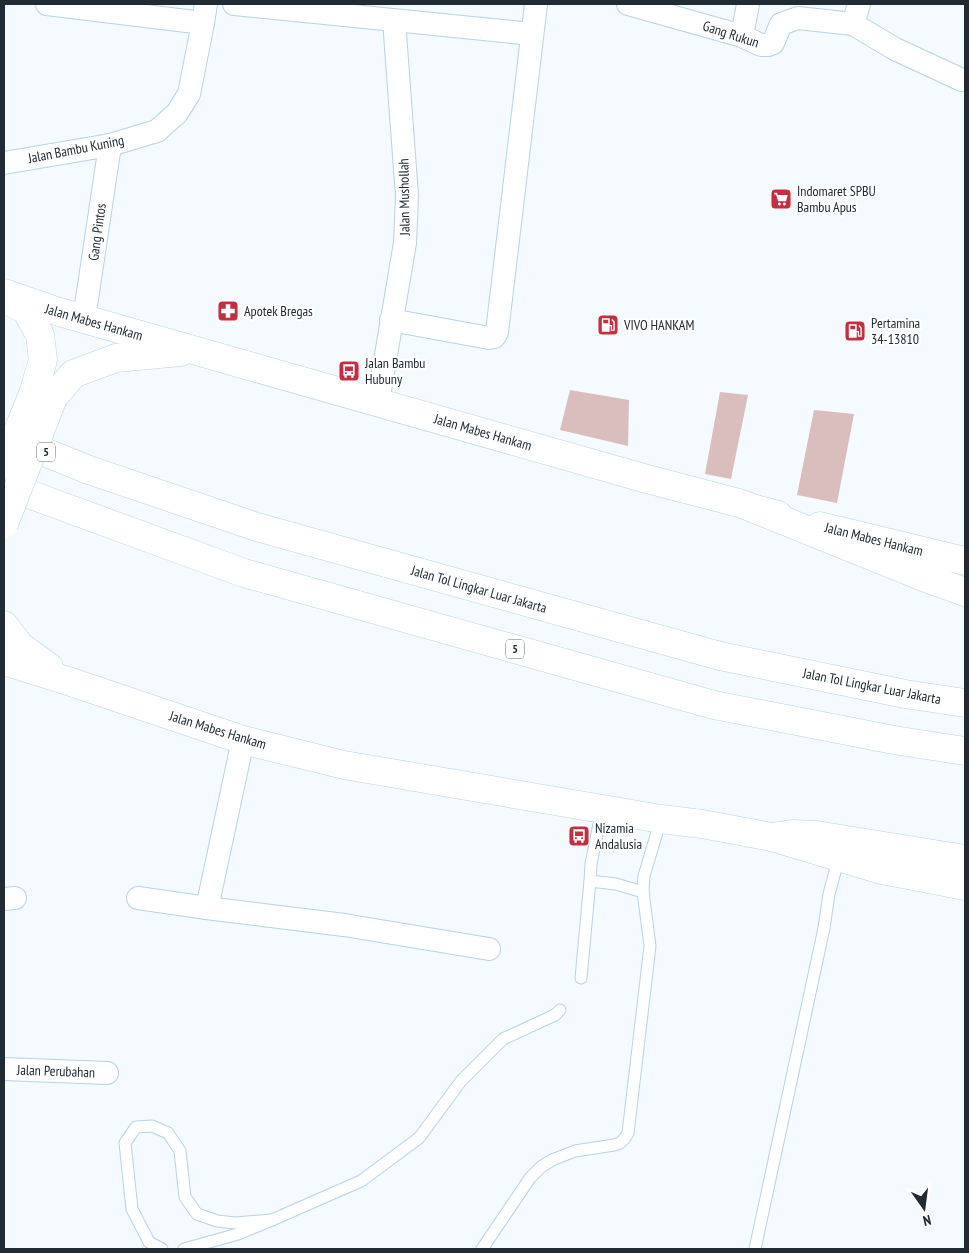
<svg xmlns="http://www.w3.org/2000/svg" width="969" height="1253" viewBox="0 0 969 1253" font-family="'PT Sans Narrow',sans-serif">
	<rect width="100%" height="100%" fill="#f4fafe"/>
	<g fill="#dabebd">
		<path d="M570,390L629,400L628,446L560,430Z"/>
		<path d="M720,392L748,395L731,479L705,474Z"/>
		<path d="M814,410L854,414L837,503L797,495Z"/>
	</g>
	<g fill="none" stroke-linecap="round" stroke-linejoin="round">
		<g stroke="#b7d2e6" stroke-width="13">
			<g id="service">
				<path d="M602,809L591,864L590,881L616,884L643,892"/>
				<path d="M581,978L590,881"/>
				<path d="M272,1220L361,1181L419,1138L461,1081L503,1039L555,1015L560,1010"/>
				<path d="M162,1249L149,1242L132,1209L125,1143L136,1127L152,1126L168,1133L180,1151L185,1197L197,1214L217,1221L235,1223L272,1220L238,1234L184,1249"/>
				<path d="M482,1249L530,1178L541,1167L552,1160L575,1151L614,1145L620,1143L625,1138L628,1133L650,946L643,892L644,876L661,819"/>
				<path d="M755,1249L824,928L829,894L839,857"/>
			</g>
		</g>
		<g stroke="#b7d2e6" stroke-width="24">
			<g id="minor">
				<path d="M47,4L203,23"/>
				<path d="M234,4L532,34"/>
				<path d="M628,4L742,36L761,45H768L773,43L781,24L798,18L853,24L895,49L962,80"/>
				<path d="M853,24L859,4"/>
				<path d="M742,36L748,4"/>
				<path d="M4,163L110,145L157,131L177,113L189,94L203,23L206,4"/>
				<path d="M84,319L110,145"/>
				<path d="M391,320L489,338L494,337L497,332L536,4"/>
				<path d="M378,402L405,243L407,196L394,20"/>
				<path d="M138,898L207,908L344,925L489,949"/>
				<path d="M4,899L15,898"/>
				<path d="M207,908L243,740"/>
				<path d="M4,1069L107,1073"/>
			</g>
		</g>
		<g stroke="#b7d2e6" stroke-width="29">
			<g id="primary">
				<path d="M4,293L56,311L84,319L647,479L739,503L755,509L778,515"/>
				<path d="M7,300L26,310L40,335L43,360L33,394"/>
				<path d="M53,398L73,374L116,358L180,352"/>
				<path d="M820,526L965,561"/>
				<path d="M4,625L20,646L49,667"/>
				<path d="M4,661L68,681L243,740L344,765L661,819L702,824L772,837L882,870L965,886"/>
			</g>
		</g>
		<g stroke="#b7d2e6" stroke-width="29">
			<g id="motorway">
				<path d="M12,439L89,470L257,527L720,656L905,694L965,703"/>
				<path d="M4,485L244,573L714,705L894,740L965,751"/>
				<path d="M755,509L926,578L965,592"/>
				<path d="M772,837L792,834L816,835L965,859"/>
			</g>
		</g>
		<use href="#service" stroke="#fff" stroke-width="11"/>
		<use href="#minor" stroke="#fff" stroke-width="22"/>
		<use href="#primary" stroke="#fff" stroke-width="28"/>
		<use href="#motorway" stroke="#fff" stroke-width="28"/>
		<g stroke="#b7d2e6" stroke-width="29" stroke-linecap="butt">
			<g id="primary-bridge">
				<path d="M4,465L33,394"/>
				<path d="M4,524L53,398"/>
			</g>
		</g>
		<use href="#primary-bridge" stroke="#fff" stroke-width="28"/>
	</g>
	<defs>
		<g id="supermarket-square" transform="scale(1.125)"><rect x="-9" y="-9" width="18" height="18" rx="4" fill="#c03041" stroke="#fff"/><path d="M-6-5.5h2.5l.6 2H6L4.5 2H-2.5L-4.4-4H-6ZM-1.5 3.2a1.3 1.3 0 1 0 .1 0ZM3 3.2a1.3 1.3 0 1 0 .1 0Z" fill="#fff"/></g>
		<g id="pharmacy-square" transform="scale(1.125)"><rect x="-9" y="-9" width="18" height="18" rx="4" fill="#c03041" stroke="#fff"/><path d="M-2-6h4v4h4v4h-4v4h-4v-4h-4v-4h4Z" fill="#fff"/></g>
		<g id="fuel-square" transform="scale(1.125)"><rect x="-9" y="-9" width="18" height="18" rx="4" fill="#c03041" stroke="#fff"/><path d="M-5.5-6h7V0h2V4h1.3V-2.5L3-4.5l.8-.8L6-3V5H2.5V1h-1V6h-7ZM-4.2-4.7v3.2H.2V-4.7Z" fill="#fff"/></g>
		<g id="bus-square" transform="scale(1.125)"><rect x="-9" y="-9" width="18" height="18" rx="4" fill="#c03041" stroke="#fff"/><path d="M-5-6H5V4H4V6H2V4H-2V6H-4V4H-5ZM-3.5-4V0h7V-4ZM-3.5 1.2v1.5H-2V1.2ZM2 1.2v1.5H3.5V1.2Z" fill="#fff"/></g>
	</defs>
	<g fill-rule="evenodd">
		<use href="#supermarket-square" x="781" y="199"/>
		<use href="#pharmacy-square" x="228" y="311"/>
		<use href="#fuel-square" x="608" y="325"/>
		<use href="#fuel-square" x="855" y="331"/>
		<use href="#bus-square" x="349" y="371"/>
		<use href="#bus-square" x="579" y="836"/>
	</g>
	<g text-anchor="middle" stroke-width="4.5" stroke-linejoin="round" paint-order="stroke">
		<g fill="#fff" stroke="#646b70" stroke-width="1">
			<rect x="37" y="442.5" width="18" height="19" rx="4"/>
			<rect x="506" y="639.5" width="18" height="19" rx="4"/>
		</g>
		<g font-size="12" font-weight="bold" fill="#212b33">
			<text x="46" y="456">5</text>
			<text x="515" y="653">5</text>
		</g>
		<g font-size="14" fill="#212b33" stroke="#fff">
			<text transform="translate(731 34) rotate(18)" y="5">Gang Rukun</text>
			<text transform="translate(76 149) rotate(-11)" y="5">Jalan Bambu Kuning</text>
			<text transform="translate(404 197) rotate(-91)" y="5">Jalan Mushollah</text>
			<text transform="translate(97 232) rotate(-82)" y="5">Gang Pintos</text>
			<text transform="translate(94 322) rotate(16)" y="5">Jalan Mabes Hankam</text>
			<text transform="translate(483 432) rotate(16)" y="5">Jalan Mabes Hankam</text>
			<text transform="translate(874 539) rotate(14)" y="5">Jalan Mabes Hankam</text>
			<text transform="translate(479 589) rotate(16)" y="5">Jalan Tol Lingkar Luar Jakarta</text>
			<text transform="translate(872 686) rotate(11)" y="5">Jalan Tol Lingkar Luar Jakarta</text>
			<text transform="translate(218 730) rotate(17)" y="5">Jalan Mabes Hankam</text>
			<text transform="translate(56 1071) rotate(2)" y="5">Jalan Perubahan</text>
		</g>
		<g font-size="14" fill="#212b33" stroke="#fff" text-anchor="start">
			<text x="797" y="196">Indomaret SPBU<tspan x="797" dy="16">Bambu Apus</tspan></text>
			<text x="244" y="316">Apotek Bregas</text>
			<text x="871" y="328">Pertamina<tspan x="871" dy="16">34-13810</tspan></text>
			<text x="624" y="330">VIVO HANKAM</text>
			<text x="365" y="368">Jalan Bambu<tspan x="365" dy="16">Hubuny</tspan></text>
			<text x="595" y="833">Nizamia<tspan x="595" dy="16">Andalusia</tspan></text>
		</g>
	</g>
	<rect width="969" height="1253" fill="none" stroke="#212b33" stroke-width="10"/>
	<g transform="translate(924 1208) rotate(166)" stroke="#ffffff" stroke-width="4" paint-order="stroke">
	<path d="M0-4L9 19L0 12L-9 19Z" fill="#212b33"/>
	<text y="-8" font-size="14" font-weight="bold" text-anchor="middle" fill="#212b33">N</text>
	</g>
</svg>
